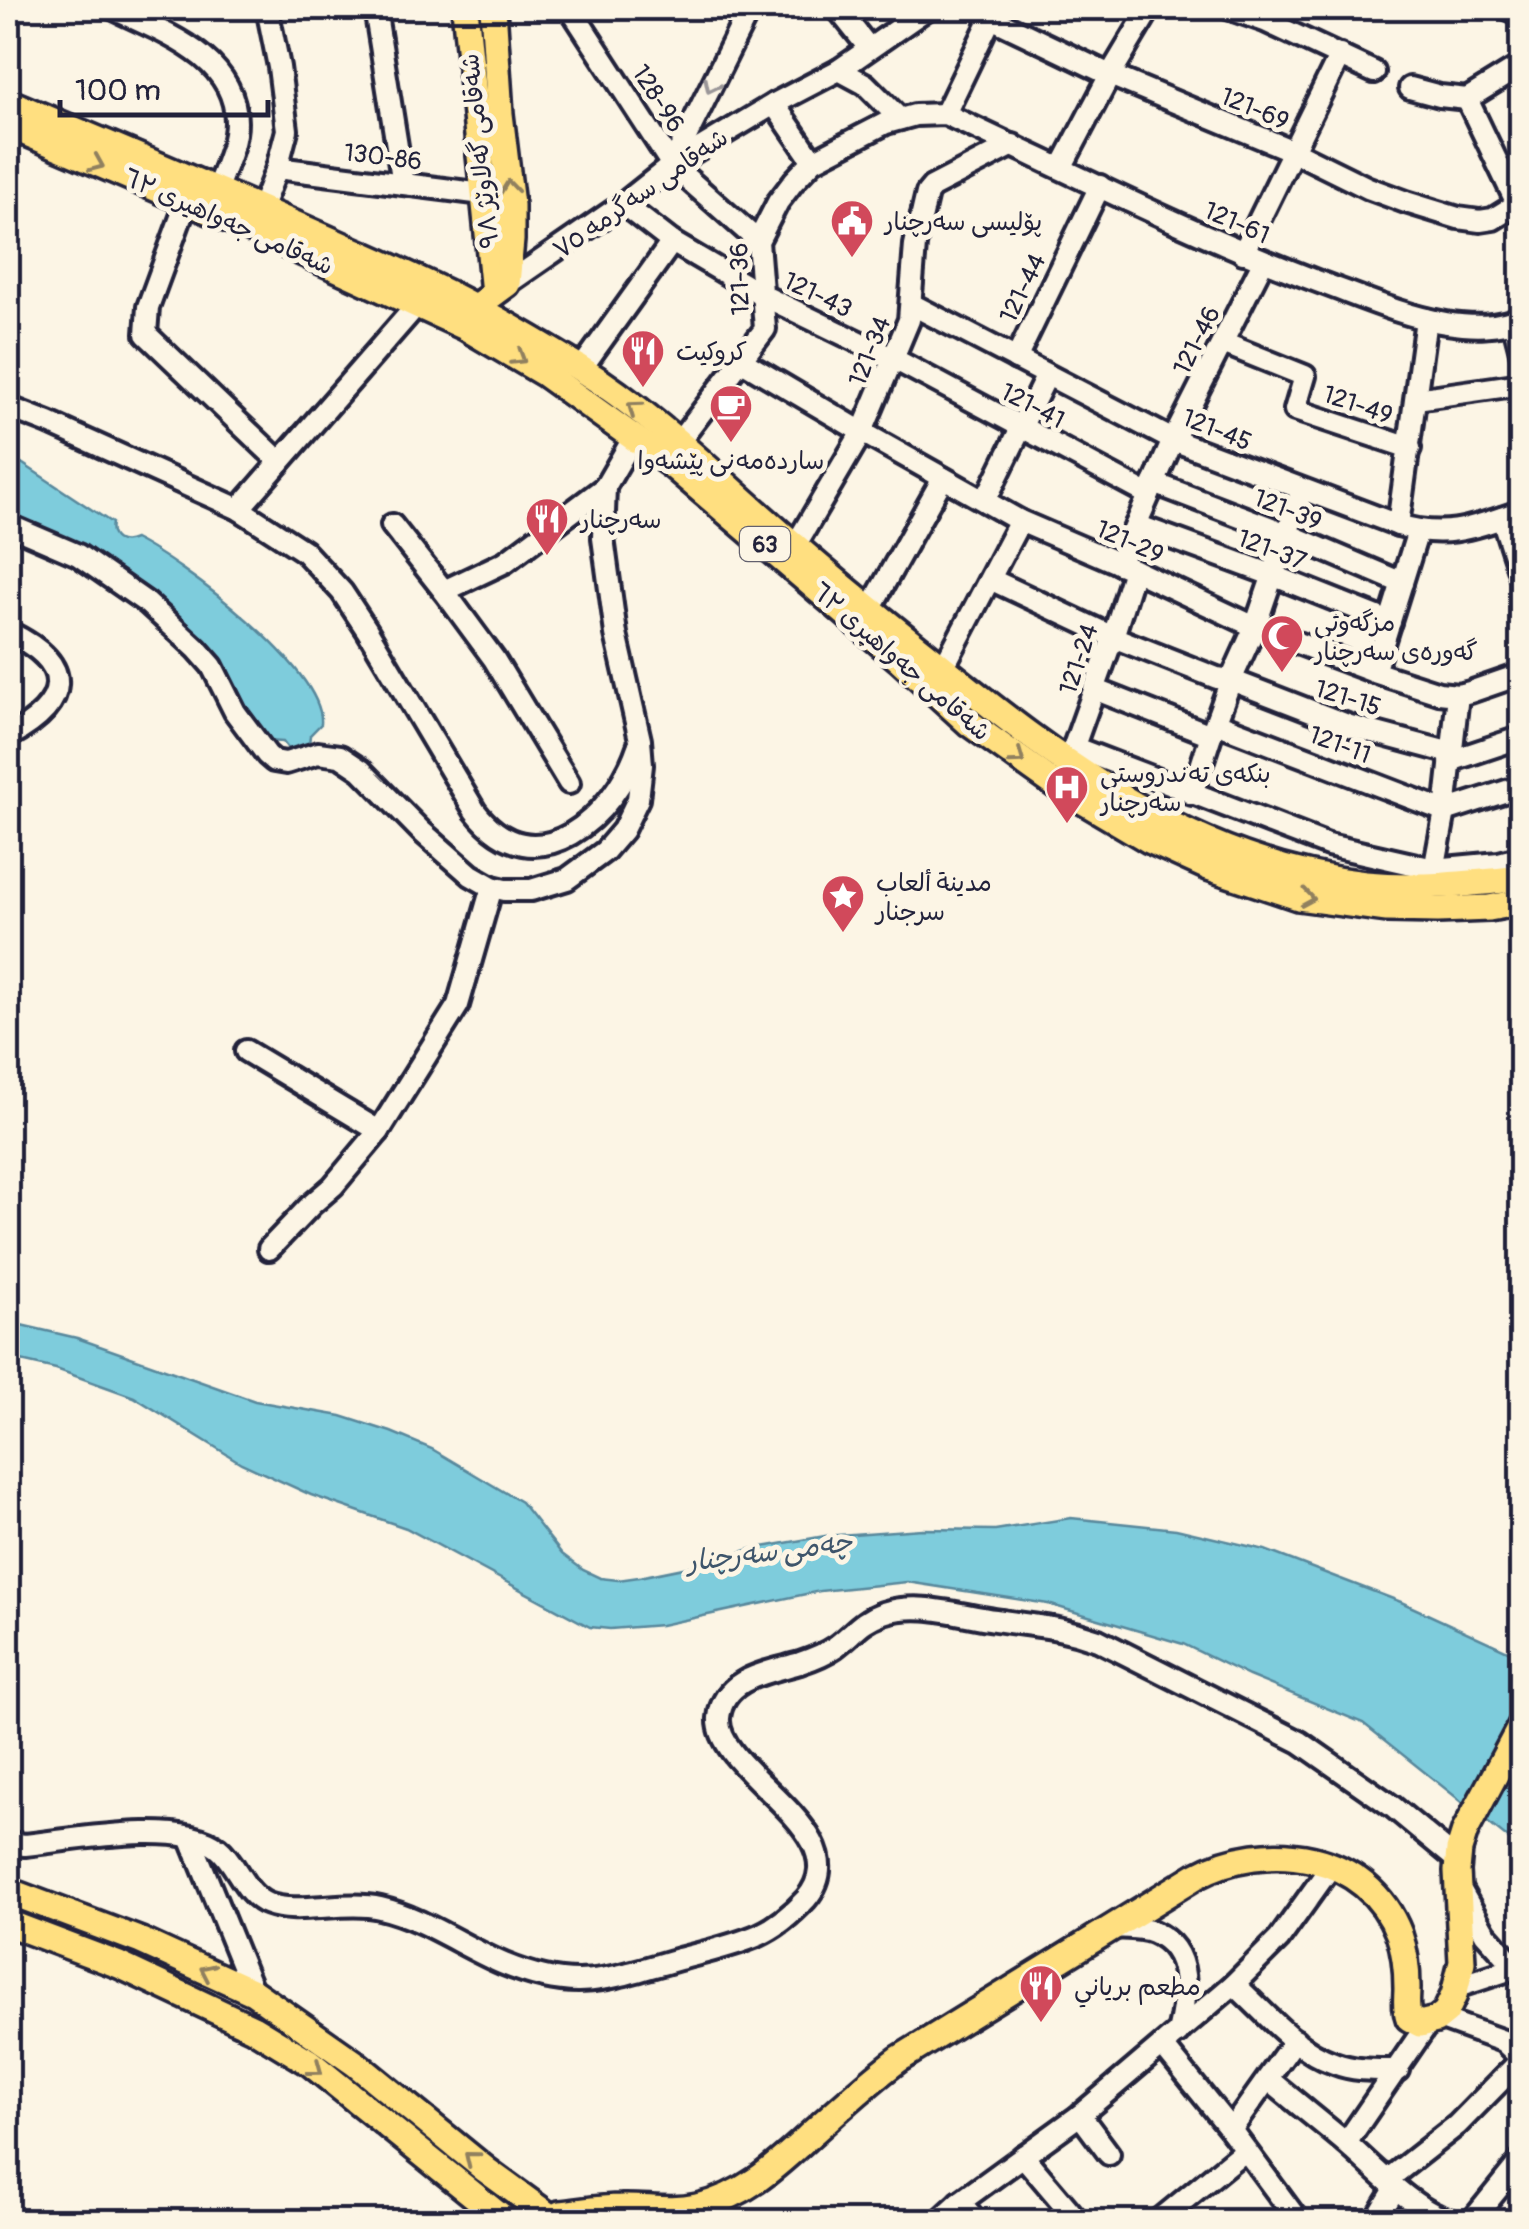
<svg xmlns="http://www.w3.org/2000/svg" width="1529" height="2229" viewBox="0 0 1529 2229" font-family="Pangolin,'Playpen Sans Arabic',sans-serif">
	<rect width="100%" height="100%" fill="#fcf5e5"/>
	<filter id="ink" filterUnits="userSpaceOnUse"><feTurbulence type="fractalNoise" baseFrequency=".01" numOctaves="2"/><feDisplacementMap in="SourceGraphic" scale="20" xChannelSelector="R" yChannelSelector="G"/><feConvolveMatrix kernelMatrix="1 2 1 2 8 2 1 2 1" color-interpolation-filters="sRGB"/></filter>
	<g filter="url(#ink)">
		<g fill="#7eccdc" stroke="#59889c" stroke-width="2.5">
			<path d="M8,454L112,523C109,539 120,545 134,539C180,562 326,669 321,724L310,735L309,744L289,750L283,742L268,741L232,699L86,550L39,525L8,516Z"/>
			<path d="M8,1322L77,1338L255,1401L341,1416L391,1432L432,1449L521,1502L562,1554L583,1570L600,1578L618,1580L639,1577L688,1567L751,1549L825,1536L922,1529L995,1530L1071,1518L1176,1529L1265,1550L1401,1602L1521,1657V1849L1363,1723L1249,1676L1183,1644L1048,1604L907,1582L820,1591L661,1625L610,1629L590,1627L406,1528L311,1495L241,1463L134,1397L56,1369L8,1358Z"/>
		</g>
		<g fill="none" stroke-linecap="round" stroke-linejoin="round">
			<g stroke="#22223b" stroke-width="28">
				<g id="minor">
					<path d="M112,8C161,32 236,56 236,122C236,145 224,168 217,189"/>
					<path d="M375,8L403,184"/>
					<path d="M570,8L672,165L758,241"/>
					<path d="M837,8L869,48"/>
					<path d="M980,8L991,18L1110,75L1293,151L1368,188L1406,202L1458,218L1480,221L1493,219L1522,201"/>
					<path d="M1228,8L1265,21L1374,72"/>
					<path d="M1507,8L1522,15"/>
					<path d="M839,70L865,84L900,119"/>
					<path d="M1410,88L1440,96L1467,99"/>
					<path d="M1467,99L1522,214"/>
					<path d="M1467,99L1522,65"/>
					<path d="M774,104L813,161"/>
					<path d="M945,114L991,18"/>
					<path d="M672,165L750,8"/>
					<path d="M277,168L483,194"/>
					<path d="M1061,168L1110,75L1150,8"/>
					<path d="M187,201L148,307L146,334L280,462"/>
					<path d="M623,204L672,242L762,295L894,359L1149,495"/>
					<path d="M261,209L277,168L287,130L279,67L267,8"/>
					<path d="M1243,253L1340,55"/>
					<path d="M507,284L623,204L672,165L774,104L839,70L928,8"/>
					<path d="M911,304L1173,440L1398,525C1446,540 1475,527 1522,511"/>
					<path d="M1513,321L1522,356"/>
					<path d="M1223,343L1305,376L1295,410L1410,448"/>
					<path d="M1016,359L1100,186"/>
					<path d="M742,361L862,432L1020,521L1134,570L1255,627L1374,672L1439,693L1458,695L1470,692L1522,674"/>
					<path d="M581,369L672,242"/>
					<path d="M1416,399L1522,384"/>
					<path d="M8,407L49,423L239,509L304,551L342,592L367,630L475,811C536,890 615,815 638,747"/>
					<path d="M672,451L765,329L758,241L778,202L794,181L813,161L886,123L915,115L945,114C1070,172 1193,235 1322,283C1363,298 1404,316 1446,323C1472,327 1498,328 1522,317"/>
					<path d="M1154,483L1287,534L1402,583"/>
					<path d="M985,501L1047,375"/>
					<path d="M239,509L416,306"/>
					<path d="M1502,518L1522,580"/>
					<path d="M392,525L444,591L494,659L569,783"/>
					<path d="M1136,525L1272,575L1390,622"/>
					<path d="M1398,525L1426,319"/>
					<path d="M13,527L78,555L147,603L197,649L212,666L235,712L267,755L274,761L286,763L318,753L340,756L361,770L421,831L471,875L492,887L505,890H531L567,879L605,851L623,830L638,799L642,765L640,740L616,634L603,538L605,487L634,437"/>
					<path d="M795,546L862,432L909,320L915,245L927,193L932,187L1013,145"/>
					<path d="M1119,564L1173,440L1263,262"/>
					<path d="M990,579L1113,637L1217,678L1231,680L1350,726L1451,753"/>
					<path d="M444,591L505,562L605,487"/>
					<path d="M870,609L943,478"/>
					<path d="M8,632C76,664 71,703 8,737"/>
					<path d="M943,668L1020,521"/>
					<path d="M1374,672L1418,531"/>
					<path d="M1094,689L1211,735"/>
					<path d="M1216,723L1445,811L1522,786"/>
					<path d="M1073,747L1328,845L1434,869L1499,863L1522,857"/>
					<path d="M1070,757L1113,637L1134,570"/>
					<path d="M1450,761L1522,737"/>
					<path d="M1192,794L1211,735L1231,680L1255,627L1302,490"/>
					<path d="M1432,881L1445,811L1458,695"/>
					<path d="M246,1051L379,1131"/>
					<path d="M269,1249L311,1205L333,1186L379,1131L458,1005L492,887"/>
					<path d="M190,1837L253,1992"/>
					<path d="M8,1843L25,1845C73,1840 180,1819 218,1848C237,1863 244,1895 268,1904C296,1915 346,1900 380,1908C424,1918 463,1947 504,1964C577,1994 607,1979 679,1959C706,1952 733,1946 759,1935C777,1927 793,1913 806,1899C863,1832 715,1773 719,1718C723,1677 770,1672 800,1663C812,1659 825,1654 835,1647C853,1634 860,1621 883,1613C920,1601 958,1615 995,1620C1034,1626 1060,1626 1098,1640L1300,1742L1393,1807L1457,1860"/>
					<path d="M1459,1887L1485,1933L1522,1974"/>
					<path d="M1113,1927C1125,1928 1141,1927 1153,1932C1195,1950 1186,1999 1178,2033"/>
					<path d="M1234,1984C1264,2011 1295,2050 1334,2063C1354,2071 1376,2070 1398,2070"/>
					<path d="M1457,1987L1515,1968"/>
					<path d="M1439,2018L1503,2041L1522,2059"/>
					<path d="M1163,2046L1231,2130L1299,2222"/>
					<path d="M1268,2079C1294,2101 1321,2122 1347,2144C1376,2169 1416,2214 1455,2222"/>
					<path d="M1080,2115L1109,2154"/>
					<path d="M1231,2130L1295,2040"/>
					<path d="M1346,2143L1428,2023"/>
					<path d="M1023,2156L1079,2222"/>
					<path d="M1387,2180L1457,2125L1522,2059"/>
					<path d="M960,2202L977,2222"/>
					<path d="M938,2222L960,2202L1080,2115L1234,1984L1279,1939L1332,1865"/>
					<path d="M1157,2222L1245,2150"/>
					<path d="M1375,2222L1395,2189"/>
					<path d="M1471,2222L1522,2159"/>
				</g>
			</g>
			<g stroke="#22223b" stroke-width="32">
				<g id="major">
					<path d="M465,8L494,293"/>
					<path d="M8,102C118,148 228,194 337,243C375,260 412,276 449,294C493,316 537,342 578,367C658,417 724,485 794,545C840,586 888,624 936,662C1064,766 1195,865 1365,884C1417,889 1469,884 1522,878"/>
					<path d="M8,125L249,228L465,327L545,374L673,466L899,659L969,723L1056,785L1149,840L1208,867L1298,897L1387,909L1438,910L1489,908L1522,902"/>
					<path d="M469,319L481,303L507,284L511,240V205L500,114L493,8"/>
					<path d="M8,1891L141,1941L253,1992L356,2064L486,2170L549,2216"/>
					<path d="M8,1923L119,1965L253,2028L309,2062L507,2222"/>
					<path d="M560,2214C580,2212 600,2208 621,2208C647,2207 670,2213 697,2207C745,2196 776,2166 811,2134C840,2108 868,2082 899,2059L1196,1876C1267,1837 1368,1852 1399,1934C1405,1951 1407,1970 1407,1988C1407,1999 1405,2008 1409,2018L1420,2024L1436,2020L1446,2012L1454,1995L1462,1962L1457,1871L1459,1850L1465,1831L1522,1724"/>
				</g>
			</g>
			<use href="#minor" stroke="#fcf5e5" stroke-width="20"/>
			<use href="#major" stroke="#ffdf80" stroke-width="25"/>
		</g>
		<defs><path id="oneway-chevron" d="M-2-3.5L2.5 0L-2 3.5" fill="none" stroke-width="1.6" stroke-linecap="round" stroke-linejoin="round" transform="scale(2.5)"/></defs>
		<use stroke="#9a9698" href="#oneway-chevron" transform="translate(711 86) rotate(116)"/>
		<g stroke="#90805e">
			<use href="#oneway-chevron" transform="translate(97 164) rotate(23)"/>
			<use href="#oneway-chevron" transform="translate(509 187) rotate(-96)"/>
			<use href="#oneway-chevron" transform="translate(519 358) rotate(32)"/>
			<use href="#oneway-chevron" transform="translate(634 408) rotate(-144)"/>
			<use href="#oneway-chevron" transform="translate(1018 758) rotate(36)"/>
			<use href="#oneway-chevron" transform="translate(1308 898) rotate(9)"/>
			<use href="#oneway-chevron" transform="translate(207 1971) rotate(-155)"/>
			<use href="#oneway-chevron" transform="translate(316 2069) rotate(37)"/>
			<use href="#oneway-chevron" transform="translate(471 2158) rotate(-141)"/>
		</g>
	</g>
	<defs>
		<g id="civic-pin" transform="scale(2.25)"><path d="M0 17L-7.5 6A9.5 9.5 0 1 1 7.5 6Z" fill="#d1495b" stroke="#fcf5e5"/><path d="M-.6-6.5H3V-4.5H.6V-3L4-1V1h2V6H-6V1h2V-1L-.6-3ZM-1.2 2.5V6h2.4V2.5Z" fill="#fff"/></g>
		<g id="restaurant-pin" transform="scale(2.25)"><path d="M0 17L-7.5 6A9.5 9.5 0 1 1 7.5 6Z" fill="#d1495b" stroke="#fcf5e5"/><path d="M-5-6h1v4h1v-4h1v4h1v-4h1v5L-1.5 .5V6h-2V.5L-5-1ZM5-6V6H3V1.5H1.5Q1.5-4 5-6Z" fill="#fff"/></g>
		<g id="cafe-pin" transform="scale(2.25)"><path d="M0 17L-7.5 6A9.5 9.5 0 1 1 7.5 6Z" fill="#d1495b" stroke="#fcf5e5"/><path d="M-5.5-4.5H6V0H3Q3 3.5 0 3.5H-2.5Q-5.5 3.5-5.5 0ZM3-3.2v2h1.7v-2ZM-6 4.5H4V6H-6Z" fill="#fff"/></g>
		<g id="mosque-pin" transform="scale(2.25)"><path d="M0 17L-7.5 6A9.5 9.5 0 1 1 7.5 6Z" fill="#d1495b" stroke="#fcf5e5"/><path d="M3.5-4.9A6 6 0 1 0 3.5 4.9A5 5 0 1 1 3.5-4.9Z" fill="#fff"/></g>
		<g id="hospital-pin" transform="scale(2.25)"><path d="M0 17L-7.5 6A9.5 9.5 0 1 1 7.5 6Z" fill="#d1495b" stroke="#fcf5e5"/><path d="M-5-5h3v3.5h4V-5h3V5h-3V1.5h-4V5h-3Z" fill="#fff"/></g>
		<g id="sight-pin" transform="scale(2.25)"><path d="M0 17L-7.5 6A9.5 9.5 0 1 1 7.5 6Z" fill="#d1495b" stroke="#fcf5e5"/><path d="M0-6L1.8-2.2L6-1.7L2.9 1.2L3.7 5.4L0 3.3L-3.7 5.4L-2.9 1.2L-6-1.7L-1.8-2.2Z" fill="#fff"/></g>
	</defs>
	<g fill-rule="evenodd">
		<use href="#civic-pin" x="852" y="221"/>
		<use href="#restaurant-pin" x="643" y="351"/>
		<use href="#cafe-pin" x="731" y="406"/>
		<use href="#restaurant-pin" x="547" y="519"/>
		<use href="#mosque-pin" x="1282" y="636"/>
		<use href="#hospital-pin" x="1067" y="787"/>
		<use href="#sight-pin" x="843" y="896"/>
		<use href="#restaurant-pin" x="1041" y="1986"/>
	</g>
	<g text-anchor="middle" stroke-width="10" stroke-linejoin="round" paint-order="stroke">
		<rect fill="#fcf5e5" stroke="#63616e" stroke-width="2.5" x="740" y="527" width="50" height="34" rx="8"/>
		<g font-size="22" font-weight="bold" fill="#22223b">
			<text x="765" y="552">63</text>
		</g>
		<g font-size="25" fill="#22223b" stroke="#fcf5e5">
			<text transform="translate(659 98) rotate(57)" y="9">128-96</text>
			<text transform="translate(1255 108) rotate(23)" y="9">121-69</text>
			<text transform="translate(479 151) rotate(-96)" y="9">شەقامی گەلاوێژ ٩٨</text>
			<text transform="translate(383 156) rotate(7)" y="9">130-86</text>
			<text transform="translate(640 193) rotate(-35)" y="9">شەقامی سەگرمە ٧٥</text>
			<text transform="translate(229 221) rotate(24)" y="9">شەقامی جەواهیری ٦٣</text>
			<text transform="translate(1237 222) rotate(24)" y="9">121-61</text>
			<text transform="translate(739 279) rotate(-91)" y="9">121-36</text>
			<text transform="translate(1022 288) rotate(-64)" y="9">121-44</text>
			<text transform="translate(818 294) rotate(26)" y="9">121-43</text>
			<text transform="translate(1196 340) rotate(-63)" y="9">121-46</text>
			<text transform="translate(869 351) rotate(-68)" y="9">121-34</text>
			<text transform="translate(1358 404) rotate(19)" y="9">121-49</text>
			<text transform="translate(1033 405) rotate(28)" y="9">121-41</text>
			<text transform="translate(1217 429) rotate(22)" y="9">121-45</text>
			<text transform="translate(1288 509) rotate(22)" y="9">121-39</text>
			<text transform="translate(1130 541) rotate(24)" y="9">121-29</text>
			<text transform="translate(1272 549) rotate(21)" y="9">121-37</text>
			<text transform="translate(1078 659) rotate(-71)" y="9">121-24</text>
			<text transform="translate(902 661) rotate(41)" y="9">شەقامی جەواهیری ٦٣</text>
			<text transform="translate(1348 697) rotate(18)" y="9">121-15</text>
			<text transform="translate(1340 744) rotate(21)" y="9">121-11</text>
		</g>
		<g font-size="25" fill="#22223b" stroke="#fcf5e5" text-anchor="start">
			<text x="884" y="230">پۆلیسی سەرچنار</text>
			<text x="676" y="360">كروكيت</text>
			<text x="731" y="469" text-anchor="middle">ساردەمەنی پێشەوا</text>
			<text x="580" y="528">سەرچنار</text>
			<text x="1314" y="631">مزگەوتی<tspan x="1314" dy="29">گەورەی سەرچنار</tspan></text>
			<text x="1100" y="782">بنکەی تەندروستی<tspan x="1100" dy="29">سەرچنار</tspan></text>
			<text x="876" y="891">مدينة ألعاب<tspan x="876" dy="29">سرجنار</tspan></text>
			<text x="1074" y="1995">مطعم برياني</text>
		</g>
		<g font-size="28" font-style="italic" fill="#3e556b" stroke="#fcf5e5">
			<text transform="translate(769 1551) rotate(-7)" y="10">چەمی سەرچنار</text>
		</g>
	</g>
	<rect width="1529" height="2229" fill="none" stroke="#fcf5e5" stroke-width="40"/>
	<rect x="20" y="20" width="1489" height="2189" fill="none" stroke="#22223b" stroke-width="4" filter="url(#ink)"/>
	<path d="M60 100v15h208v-15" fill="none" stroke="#22223b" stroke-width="5"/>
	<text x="75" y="100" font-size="30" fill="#22223b" stroke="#fcf5e5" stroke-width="8" paint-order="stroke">100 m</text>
</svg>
